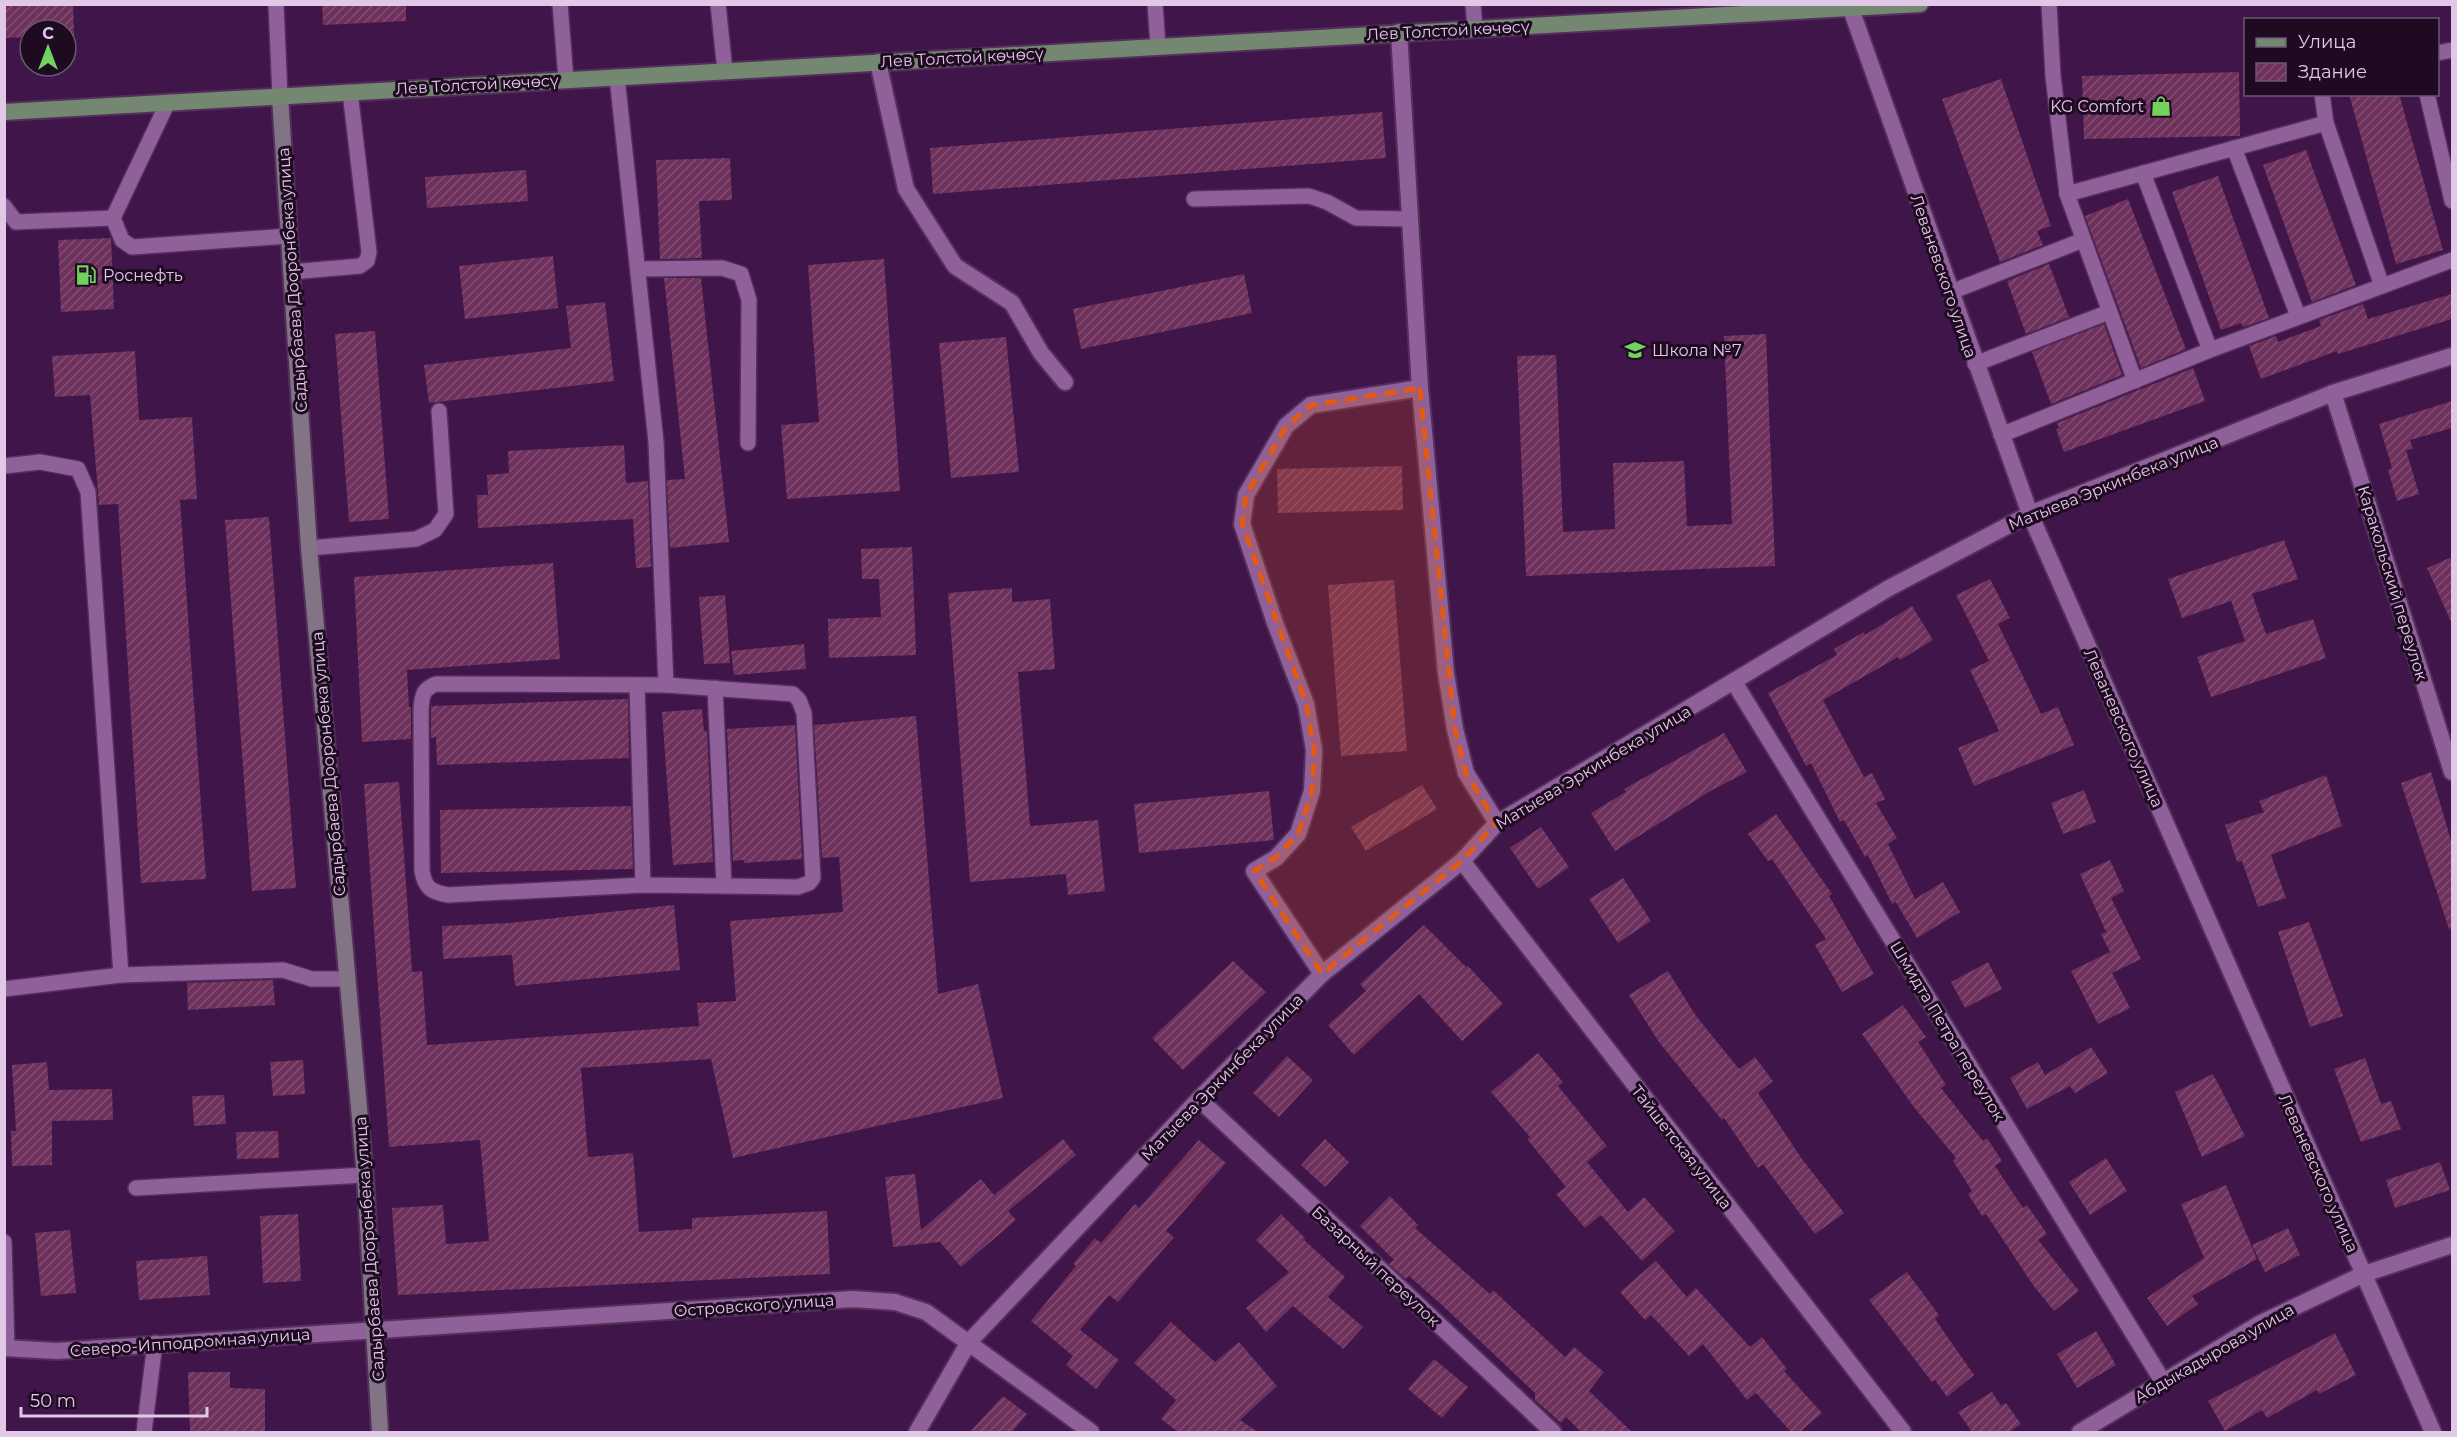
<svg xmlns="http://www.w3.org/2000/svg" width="2457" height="1437" viewBox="0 0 2457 1437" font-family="Montserrat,sans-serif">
	<defs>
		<pattern id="building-hatch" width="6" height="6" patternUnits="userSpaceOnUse" patternTransform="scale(1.5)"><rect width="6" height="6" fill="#6d315b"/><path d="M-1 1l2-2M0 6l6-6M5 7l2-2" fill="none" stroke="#824d73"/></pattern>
	</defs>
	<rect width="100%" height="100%" fill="#40154a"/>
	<g fill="url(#building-hatch)">
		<path d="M4,4H73L74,35H66V30H30V37L4,38Z"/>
		<path d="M322,4H406V21L323,25Z"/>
		<path d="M2239,72L2240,136L2084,139L2082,76Z"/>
		<path d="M2001,79L2051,226L2037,231L2043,245L2000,262L1942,99Z"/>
		<path d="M2349,94H2399L2443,250L2396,264Z"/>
		<path d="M1382,112L1386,158L933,194L930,148Z"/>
		<path d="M2306,150L2356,285L2312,302L2263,165Z"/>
		<path d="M730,158L732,200L699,201L702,258L660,259L656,160Z"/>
		<path d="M526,170L528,201L427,208L425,177Z"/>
		<path d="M2218,176L2269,318L2243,327L2241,323L2221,330L2172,192Z"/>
		<path d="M2128,199L2186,349L2141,368L2085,216Z"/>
		<path d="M111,238L114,309L61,312L58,240Z"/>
		<path d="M553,256L558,308L465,319L459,266Z"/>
		<path d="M884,259L900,491L787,499L781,425L819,422L808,265Z"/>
		<path d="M2049,264L2069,317L2026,334L2007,281Z"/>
		<path d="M1244,274L1252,313L1081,349L1073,309Z"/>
		<path d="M664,278H701L729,542L670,548L667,480L685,479Z"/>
		<path d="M2452,294V319L2338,354L2337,351L2261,379L2249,346L2276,336L2278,342L2321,326L2319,320L2363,304L2368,319Z"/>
		<path d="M605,302L614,381L429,403L424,365L571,348L566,306Z"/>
		<path d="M2104,324L2122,375L2051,404L2032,352Z"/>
		<path d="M375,331L389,519L349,522L335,334Z"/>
		<path d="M1766,334L1775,566L1526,576L1517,356L1556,355L1563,532L1615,529L1613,463L1684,461L1687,526L1732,524L1724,336Z"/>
		<path d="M1006,337L1019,472L951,478L939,343Z"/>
		<path d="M135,351L139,420L192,417L197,499L180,500L206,879L141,883L118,504L99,505L90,395L55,397L52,356Z"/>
		<path d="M2193,368L2205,401L2064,452L2056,429L2059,428L2057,423Z"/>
		<path d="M2452,401V428L2410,440L2413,449L2406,450L2419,494L2397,501L2388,470L2392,468L2379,424Z"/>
		<path d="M624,445L626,483L648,481L651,567L636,568L633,519L478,528L477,495H488L487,475L509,473L508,451Z"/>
		<path d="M1402,466L1403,510L1278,513L1277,469Z"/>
		<path d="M269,517L296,888L252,891L225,520Z"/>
		<path d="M2284,540L2298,579L2252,594L2266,634L2313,619L2326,658L2211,697L2197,657L2245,641L2231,601L2182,618L2168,579Z"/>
		<path d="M912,547L916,655L829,658L828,619L881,617L879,579H862L861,549Z"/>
		<path d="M2452,557V624L2427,568Z"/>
		<path d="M553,563L560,659L407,670L409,707H411V739L362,742L354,577Z"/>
		<path d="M1990,579L2010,618L1998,624L2041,714L2058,707L2074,745L1974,786L1958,748L1999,731L1970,670L1989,661L1956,595Z"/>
		<path d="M1394,580L1407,751L1341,756L1328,585Z"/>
		<path d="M1012,588V602L1050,599L1055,669L1018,672L1030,826L1098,820L1105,891L1068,895L1066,874L970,882L948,593Z"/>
		<path d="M725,595L730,663L704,664L699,597Z"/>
		<path d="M1912,606L1933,640L1900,660L1898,657L1823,700L1864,777L1872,773L1885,799L1876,803L1897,838L1888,844L1915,899L1943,882L1960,912L1917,938L1896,902L1892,904L1868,855L1865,857L1844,820L1840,822L1811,763L1806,766L1768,693L1837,655L1834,649L1864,632L1865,635Z"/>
		<path d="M804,644L806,669L734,675L731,651Z"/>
		<path d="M628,699L629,758L437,765L436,737L431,738V706Z"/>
		<path d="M702,709L704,731H707L713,862L673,865L662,712Z"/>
		<path d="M916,716L938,994L978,984L1003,1098L733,1158L711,1059L581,1068L588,1157L633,1153L639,1232L692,1229V1218L827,1211L830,1274L398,1295L392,1208L443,1205L446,1244L489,1241L480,1140L389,1147L364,784L399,782L412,972L422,971L427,1045L699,1026L697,1003L736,1001L730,921L843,912L839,857L822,858L814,725Z"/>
		<path d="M795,725L802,859L744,863V860L733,861L727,729Z"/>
		<path d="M1724,733L1747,772L1712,790L1615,851L1591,813L1626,792L1624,789Z"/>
		<path d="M2431,772L2452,844V928L2449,929L2401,783Z"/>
		<path d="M2326,775L2342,826L2271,855L2286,898L2258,907L2242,861L2237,862L2225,825L2264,812L2259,801Z"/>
		<path d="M1422,785L1437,809L1366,851L1351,827Z"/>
		<path d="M2084,790L2096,822L2063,834L2051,803Z"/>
		<path d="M1269,791L1274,840L1139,853L1134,804Z"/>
		<path d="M631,806L633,869L441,873L440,810Z"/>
		<path d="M1776,814L1832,894L1829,896L1874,974L1842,992L1815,945L1826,939L1772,859L1768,861L1748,834Z"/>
		<path d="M1541,827L1569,867L1538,889L1510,848Z"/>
		<path d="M2110,860L2124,891L2111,898L2141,959L2112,973L2130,1008L2098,1024L2071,971L2110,952L2101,934L2106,932L2080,874Z"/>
		<path d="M1623,878L1651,921L1618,943L1589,899Z"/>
		<path d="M674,905L680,970L515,986L512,955L443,959L442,926L509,923Z"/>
		<path d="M2309,922L2343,1016L2310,1027L2278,932Z"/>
		<path d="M1424,925L1466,967L1468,966L1503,1004L1462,1041L1419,994L1354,1055L1328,1025L1366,991L1360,984Z"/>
		<path d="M1233,961L1266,992L1183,1070L1152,1038Z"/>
		<path d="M1988,962L2002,989L1965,1008L1951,982Z"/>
		<path d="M1668,971L1696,1016L1739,1069L1755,1057L1773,1081L1758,1093L1802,1159L1844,1213L1815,1234L1763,1164L1758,1168L1724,1118L1722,1120L1659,1042L1629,995Z"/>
		<path d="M273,980L275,1005L188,1010L187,983Z"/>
		<path d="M1903,1005L1926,1037L1918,1042L1946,1085L1941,1088L1983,1141L1987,1138L2002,1161L1995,1166L2023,1208L2027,1205L2047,1234L2038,1240L2079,1291L2054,1311L2033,1285L1986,1214L1982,1216L1968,1194L1972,1191L1953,1161L1956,1158L1913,1106L1862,1034Z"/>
		<path d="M2091,1047L2108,1073L2075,1093L2070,1086L2027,1109L2010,1078L2038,1062L2045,1075Z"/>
		<path d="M1538,1053L1563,1082L1558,1086L1607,1146L1587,1162L1628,1212L1644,1197L1675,1231L1642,1261L1601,1215L1585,1228L1556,1194L1566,1187L1527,1139L1530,1137L1491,1092Z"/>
		<path d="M1287,1056L1313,1080L1279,1117L1253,1093Z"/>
		<path d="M2365,1058L2381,1104L2391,1101L2401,1129L2361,1142L2334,1069Z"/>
		<path d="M303,1060L305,1094L273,1096L270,1062Z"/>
		<path d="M47,1062L49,1090L112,1089L113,1120L52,1121V1165L12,1166L11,1131H16L12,1065Z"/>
		<path d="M2213,1074L2245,1136L2202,1157L2175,1092Z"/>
		<path d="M224,1095L226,1124L194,1126L192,1096Z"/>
		<path d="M278,1131L279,1158L237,1159L236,1132Z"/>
		<path d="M1063,1139L1076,1155L1008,1211L1016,1220L961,1267L940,1242L893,1247L885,1177L915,1174L921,1230L981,1179L994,1195Z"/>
		<path d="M1325,1139L1349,1162L1325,1187L1301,1165Z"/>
		<path d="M1199,1140L1226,1163L1166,1231L1174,1237L1154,1260L1118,1302L1109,1295L1080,1330L1119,1360L1096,1389L1066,1365L1073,1356L1031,1321L1076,1266L1073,1264L1095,1238L1101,1243L1135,1204L1139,1208Z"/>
		<path d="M2106,1158L2127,1191L2090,1215L2069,1182Z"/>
		<path d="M2440,1162L2450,1190L2395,1208L2386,1180Z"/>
		<path d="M2226,1185L2257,1259L2192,1296L2198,1304L2167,1326L2147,1298L2204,1258L2181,1204Z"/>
		<path d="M1390,1196L1418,1225L1415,1228L1490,1294L1493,1290L1565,1357L1574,1347L1604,1372L1589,1391L1632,1432H1581L1566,1417L1561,1423L1535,1400V1393L1443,1306L1409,1276L1406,1279L1389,1264L1394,1260L1360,1226Z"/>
		<path d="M298,1214L301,1281L263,1283L260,1216Z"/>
		<path d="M1281,1214L1305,1238L1304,1240L1345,1277L1328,1297L1363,1327L1343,1349L1293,1306L1266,1332L1246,1308L1289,1272L1256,1240Z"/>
		<path d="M2288,1228L2300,1255L2265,1272L2252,1245Z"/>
		<path d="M70,1230L76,1293L41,1296L35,1233Z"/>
		<path d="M207,1256L210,1295L139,1300L136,1261Z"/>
		<path d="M1656,1261L1687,1297L1696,1288L1750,1347L1762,1337L1787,1369L1784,1371L1822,1413L1800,1432H1791L1756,1393L1747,1400L1703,1344L1689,1356L1651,1315L1645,1320L1620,1292Z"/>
		<path d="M1907,1272L1939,1315L1935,1319L1974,1375L1947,1397L1935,1380L1932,1382L1869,1300Z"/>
		<path d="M1171,1322L1215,1362L1239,1342L1277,1386L1240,1420L1258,1432H1178L1161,1419L1176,1400L1134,1363Z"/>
		<path d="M2096,1331L2116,1365L2077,1388L2057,1354Z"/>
		<path d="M2335,1333L2356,1375L2319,1394L2317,1390L2267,1418L2262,1410L2225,1431L2208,1401Z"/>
		<path d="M1434,1359L1468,1387L1442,1418L1408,1389Z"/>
		<path d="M188,1372H230V1388L265,1389V1432H190Z"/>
		<path d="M1992,1392L2001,1406L2006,1403L2021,1424L2009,1432H1972L1958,1412Z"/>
		<path d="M1003,1396L1027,1414L1012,1432H970Z"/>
	</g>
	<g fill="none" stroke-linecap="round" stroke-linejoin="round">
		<g stroke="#53305b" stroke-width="18">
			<g id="service">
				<path d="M276,4L280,96"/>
				<path d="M560,4L566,79"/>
				<path d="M718,4L725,71"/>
				<path d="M1155,4L1158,46"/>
				<path d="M1473,4L1475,28"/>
				<path d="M2049,4L2053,76L2067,194L2135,381"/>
				<path d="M2438,53L2452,50"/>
				<path d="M617,77L656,442L666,685"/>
				<path d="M2427,94L2452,201"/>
				<path d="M2326,123L2382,286"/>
				<path d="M2234,148L2298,316"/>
				<path d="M2143,173L2210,350"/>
				<path d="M2067,194L2326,123L2322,94"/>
				<path d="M1194,199L1309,196L1327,202L1356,218L1410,219"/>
				<path d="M4,206L16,222L113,218L168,102"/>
				<path d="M113,218L122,240L132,247L289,236"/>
				<path d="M638,269L722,268L741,274L749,300L748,443"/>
				<path d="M291,272L360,266L367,261L369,252L350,92"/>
				<path d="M1951,292L2083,240"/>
				<path d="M1975,364L2109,312"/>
				<path d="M2001,435L2210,350L2452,260"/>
				<path d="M4,466L40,462L78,469L88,492L121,975"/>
				<path d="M309,548L416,539L435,530L446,514L439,411"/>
				<path d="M436,684L666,685L793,694L799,700L804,713L813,878L809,883L798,887L643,885L448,895C431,892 425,888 422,871L421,709C422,695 423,689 436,684Z"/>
				<path d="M637,685L643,885"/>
				<path d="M715,688L724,885"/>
				<path d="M4,989L121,975L283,970L312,979H347"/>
				<path d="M136,1188L365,1175"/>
				<path d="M4,1242L7,1348"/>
				<path d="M144,1432L155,1343"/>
			</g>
		</g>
		<g stroke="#53305b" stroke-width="20">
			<g id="minor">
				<path d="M1851,9L2030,514L2433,1432"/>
				<path d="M1399,32L1420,388L1446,673L1455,729L1466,773L1497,823"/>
				<path d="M878,62L906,189L955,266L1012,303L1041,353L1065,382"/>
				<path d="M2333,393L2452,772"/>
				<path d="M1734,682L2162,1380"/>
				<path d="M1462,861L1903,1432"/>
				<path d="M1322,974L1254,871L1276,858L1298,834L1312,791L1314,750L1306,704L1275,623L1242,524L1246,495L1286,426L1311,405L1420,388"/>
				<path d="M1199,1099L1553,1432"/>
				<path d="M4,1348L57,1351L853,1299L895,1302L926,1312L1091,1432"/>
				<path d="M917,1432L969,1342L1199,1099L1322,974L1462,861L1497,823L1889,588L2030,514L2333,393L2452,356"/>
				<path d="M2080,1432L2259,1324L2364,1274L2452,1245"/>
			</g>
		</g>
		<g stroke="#53305b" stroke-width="20">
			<path id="secondary" d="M280,96L309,548L365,1175L380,1432"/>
		</g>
		<g stroke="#53305b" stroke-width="20">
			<path id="primary" d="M4,112L1920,4"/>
		</g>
		<use href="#service" stroke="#8f609a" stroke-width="15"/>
		<use href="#minor" stroke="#8f609a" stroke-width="16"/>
		<use href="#secondary" stroke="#827485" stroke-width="16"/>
		<use href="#primary" stroke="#748771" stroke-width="16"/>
	</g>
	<path fill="#e8590c" fill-opacity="0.2" stroke="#e8590c" stroke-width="4.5" stroke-dasharray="12 8" stroke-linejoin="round" d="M1420,388L1455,729L1466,773L1497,823L1462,861L1322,974L1254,871L1277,856L1298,834L1312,791L1314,750L1306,704L1242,524L1246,495L1286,426L1311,405Z"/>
	<defs>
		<g id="shop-bare" transform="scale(1.62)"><path d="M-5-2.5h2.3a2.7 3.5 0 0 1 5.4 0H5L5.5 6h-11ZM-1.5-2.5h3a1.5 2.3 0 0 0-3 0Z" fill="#72d25e" stroke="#1e0b22" stroke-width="2.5" paint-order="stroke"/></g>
		<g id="fuel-bare" transform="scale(1.62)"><path d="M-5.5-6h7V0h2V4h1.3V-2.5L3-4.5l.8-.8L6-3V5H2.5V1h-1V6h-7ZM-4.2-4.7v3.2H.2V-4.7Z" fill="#72d25e" stroke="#1e0b22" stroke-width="2.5" paint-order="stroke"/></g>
		<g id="school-bare" transform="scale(1.62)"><path d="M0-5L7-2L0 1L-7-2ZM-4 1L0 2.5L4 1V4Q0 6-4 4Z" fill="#72d25e" stroke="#1e0b22" stroke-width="2.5" paint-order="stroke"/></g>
	</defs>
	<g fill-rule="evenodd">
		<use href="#shop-bare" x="2161" y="106"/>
		<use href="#fuel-bare" x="86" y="275"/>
		<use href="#school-bare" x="1635" y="350"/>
	</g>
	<g text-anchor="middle" stroke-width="6" stroke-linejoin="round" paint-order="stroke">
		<g font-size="16" fill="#e2c8e7" stroke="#1e0b22">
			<text transform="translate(1448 30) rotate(-3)" y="6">Лев Толстой көчөсү</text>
			<text transform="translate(962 57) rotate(-3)" y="6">Лев Толстой көчөсү</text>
			<text transform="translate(477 84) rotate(-3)" y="6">Лев Толстой көчөсү</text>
			<text transform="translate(1944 276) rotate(71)" y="6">Леваневского улица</text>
			<text transform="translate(292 280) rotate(-94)" y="6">Садырбаева Дооронбека улица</text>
			<text transform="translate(2113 483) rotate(-22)" y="6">Матыева Эркинбека улица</text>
			<text transform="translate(2393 583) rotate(73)" y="6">Каракольский переулок</text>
			<text transform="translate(2124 728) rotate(66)" y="6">Леваневского улица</text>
			<text transform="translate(328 764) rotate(-95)" y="6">Садырбаева Дооронбека улица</text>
			<text transform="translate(1593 767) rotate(-31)" y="6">Матыева Эркинбека улица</text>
			<text transform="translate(1948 1031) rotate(59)" y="6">Шмидта Петра переулок</text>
			<text transform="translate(1222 1077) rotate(-46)" y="6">Матыева Эркинбека улица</text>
			<text transform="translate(1682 1147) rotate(52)" y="6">Тайшетская улица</text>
			<text transform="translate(2319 1173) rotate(66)" y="6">Леваневского улица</text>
			<text transform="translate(369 1249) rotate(-94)" y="6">Садырбаева Дооронбека улица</text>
			<text transform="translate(1376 1266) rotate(43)" y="6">Базарный переулок</text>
			<text transform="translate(754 1305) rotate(-4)" y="6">Островского улица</text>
			<text transform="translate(190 1342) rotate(-4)" y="6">Северо-Ипподромная улица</text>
			<text transform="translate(2214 1353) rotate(-30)" y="6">Абдыкадырова улица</text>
		</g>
		<g font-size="16" fill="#e2c8e7" stroke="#1e0b22" text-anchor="start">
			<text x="2144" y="112" text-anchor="end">KG Comfort</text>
			<text x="103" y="281">Роснефть</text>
			<text x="1652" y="356">Школа №7</text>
		</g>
	</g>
	<rect width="2457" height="1437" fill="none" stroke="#e2c8e7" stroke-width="12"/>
	<rect x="2244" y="18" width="195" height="78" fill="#1e0b22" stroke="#6c5771" stroke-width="1.5"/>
	<rect x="2256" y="38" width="30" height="9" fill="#748771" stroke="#6c5771" stroke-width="1.5"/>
	<text x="2298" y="48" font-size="18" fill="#e2c8e7">Улица</text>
	<rect x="2256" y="63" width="30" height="18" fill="url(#building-hatch)" stroke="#6c5771" stroke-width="1.5"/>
	<text x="2298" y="78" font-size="18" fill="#e2c8e7">Здание</text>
	<g transform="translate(48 48)"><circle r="28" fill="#1e0b22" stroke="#6c5771" stroke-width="1.5"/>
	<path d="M0-4.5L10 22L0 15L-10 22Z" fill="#72d25e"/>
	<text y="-9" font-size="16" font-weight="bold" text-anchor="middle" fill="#e2c8e7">С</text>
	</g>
	<path d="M21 1407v9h186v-9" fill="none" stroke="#e2c8e7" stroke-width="3"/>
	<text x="30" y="1407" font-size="18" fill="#e2c8e7" stroke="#1e0b22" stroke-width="4.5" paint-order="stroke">50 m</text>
</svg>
